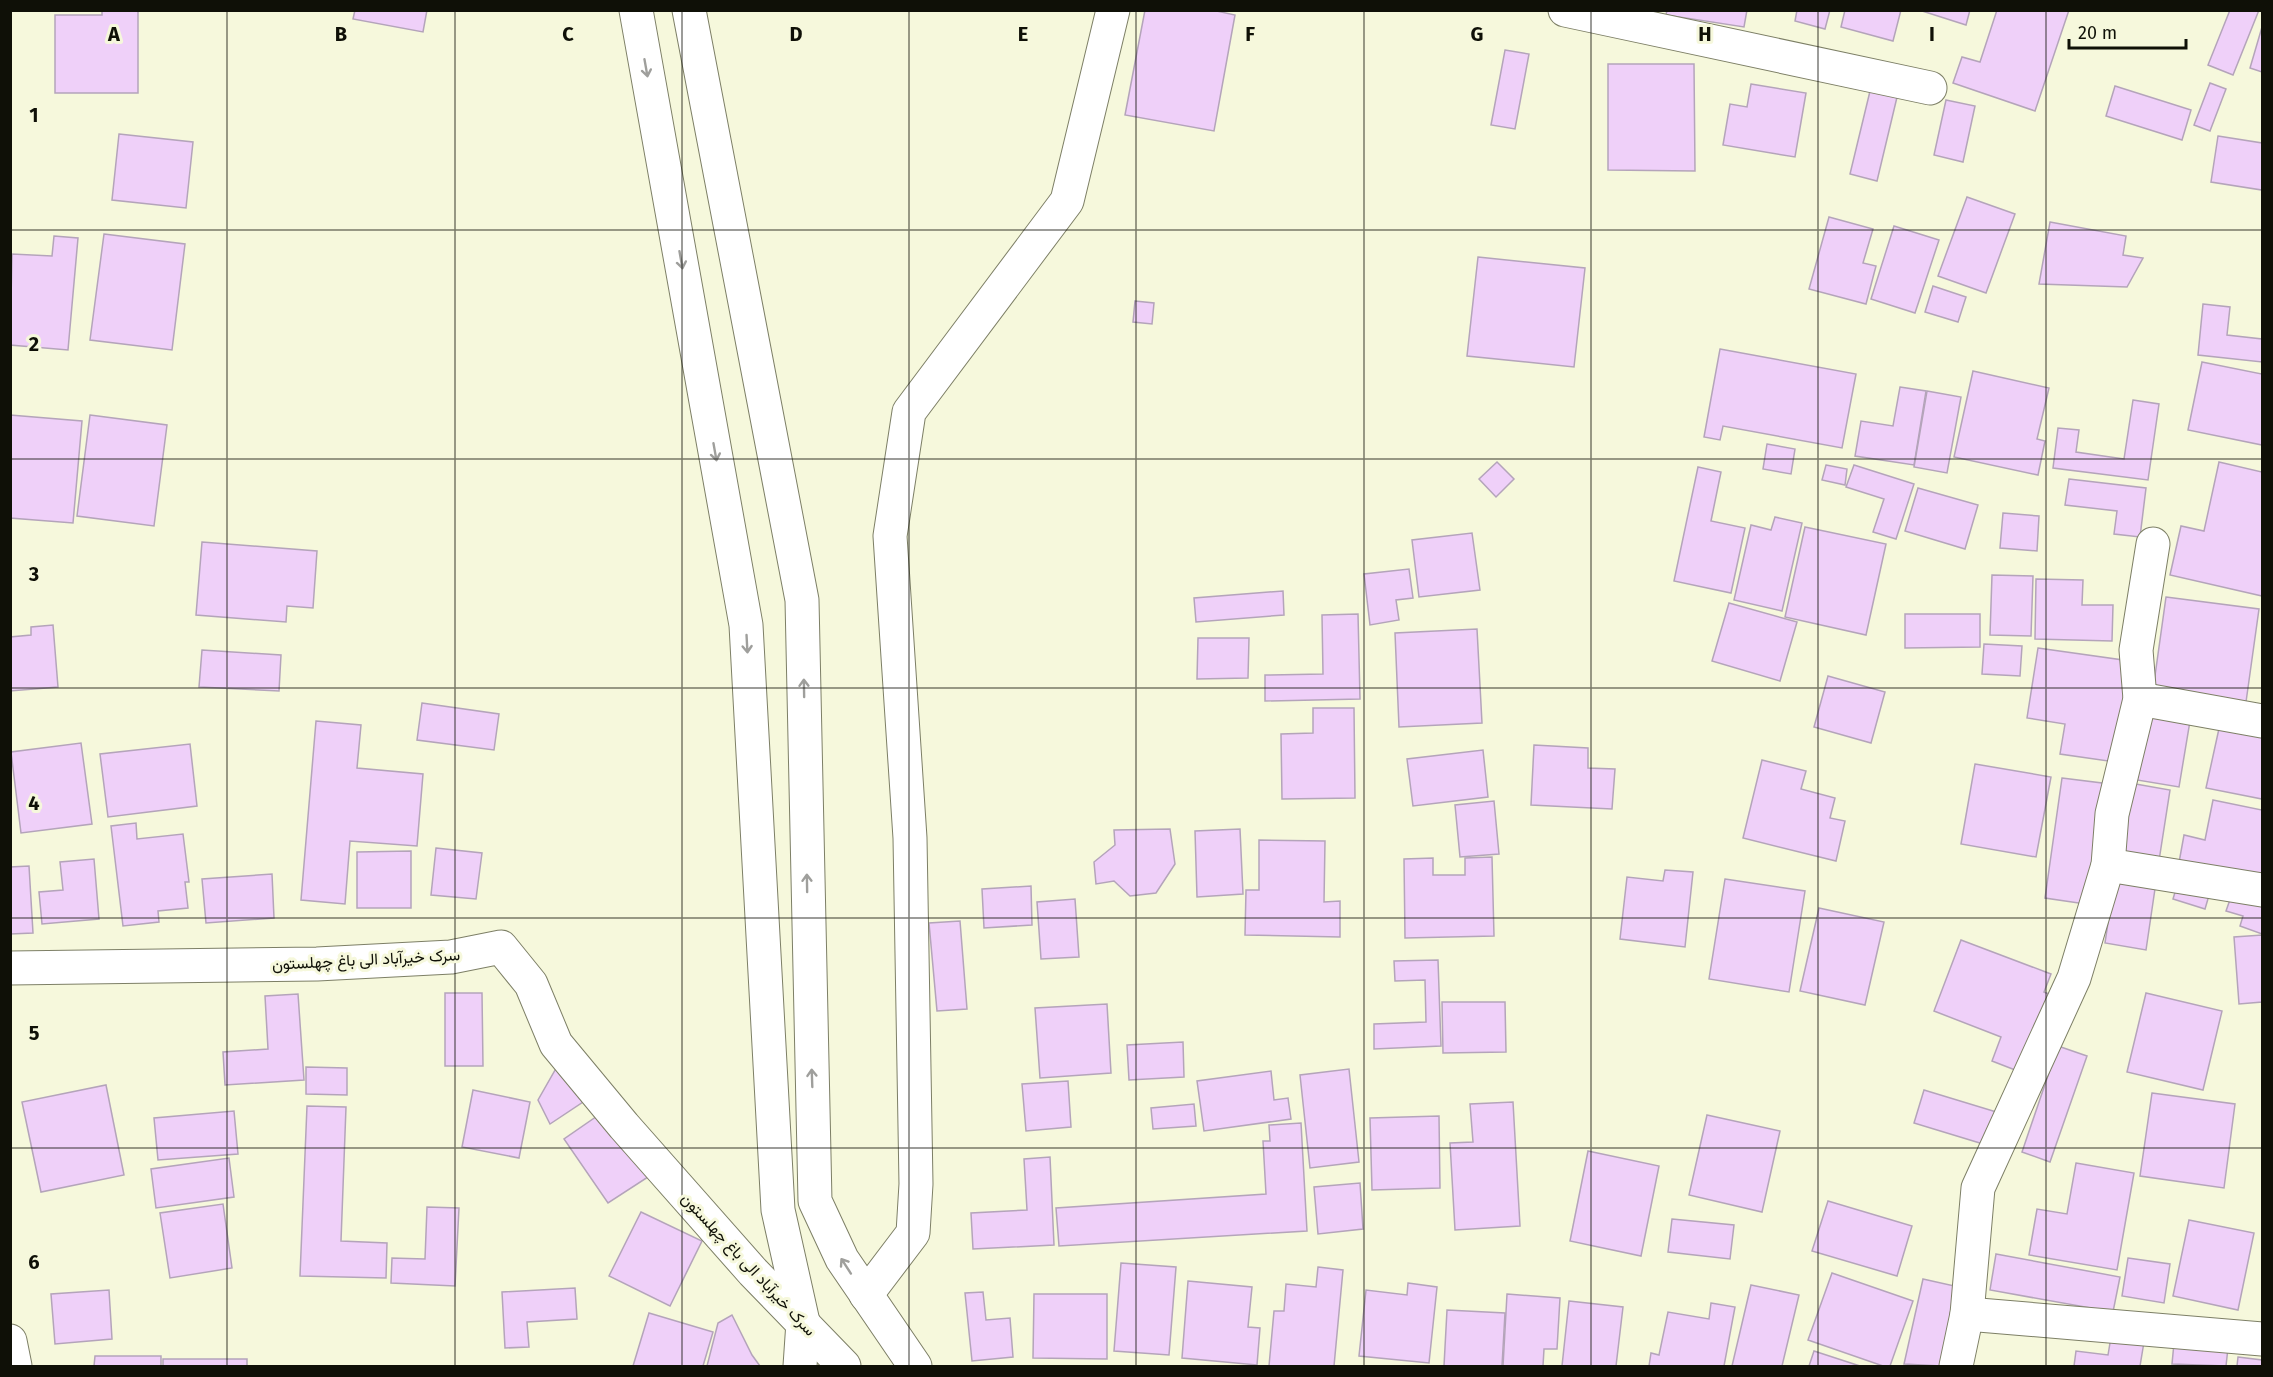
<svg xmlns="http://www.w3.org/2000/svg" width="2273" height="1377" viewBox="0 0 2273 1377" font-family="'Fira Sans',Vazirmatn,sans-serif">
	<rect width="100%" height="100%" fill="#f6f8dc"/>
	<g fill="#efd0f9" stroke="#b4a4ba" stroke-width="1.5">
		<path d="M102,10H138V93H55V15H102Z"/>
		<path d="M355,10H427L423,32L353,19Z"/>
		<path d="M1145,10H1212L1235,15L1214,131L1125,115Z"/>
		<path d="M1667,10H1747L1744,27L1666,15Z"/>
		<path d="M1797,10H1830L1825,29L1795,21Z"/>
		<path d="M1845,10H1901L1893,41L1841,27Z"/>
		<path d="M1919,10H1970L1966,25Z"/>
		<path d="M1997,10H2069L2035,111L1953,83L1962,57L1980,62Z"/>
		<path d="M2230,10H2259L2233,75L2208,65Z"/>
		<path d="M2262,27V72L2250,68Z"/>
		<path d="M1505,50L1529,54L1515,129L1491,125Z"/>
		<path d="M1608,64H1694L1695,171L1608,170Z"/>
		<path d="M2210,83L2226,89L2210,131L2194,125Z"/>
		<path d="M1751,84L1806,93L1795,157L1723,145L1730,104L1747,107Z"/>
		<path d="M2115,86L2191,110L2182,140L2106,116Z"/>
		<path d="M1871,87L1898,93L1877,181L1850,174Z"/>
		<path d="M1946,100L1975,106L1963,162L1934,155Z"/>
		<path d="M119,134L193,142L186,208L112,200Z"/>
		<path d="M2218,136L2262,143V190L2211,182Z"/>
		<path d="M1967,197L2015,214L1986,293L1938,276Z"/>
		<path d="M1829,217L1873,229L1863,263L1876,266L1866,304L1809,289Z"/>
		<path d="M2050,222L2126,236L2123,255L2143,258L2127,287L2039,284Z"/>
		<path d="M1894,226L1939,240L1915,313L1871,299Z"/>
		<path d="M104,234L185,244L172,350L90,340Z"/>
		<path d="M54,236L78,238L68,350L10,345L12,254L52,256Z"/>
		<path d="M1478,257L1585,268L1574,367L1467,356Z"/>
		<path d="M1933,286L1966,297L1958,322L1925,312Z"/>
		<path d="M1135,301L1154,303L1152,324L1133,322Z"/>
		<path d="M2203,304L2230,307L2227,335L2262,339V362L2198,355Z"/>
		<path d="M1720,349L1856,374L1842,448L1723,426L1720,440L1704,437Z"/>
		<path d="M2202,362L2262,374V445L2188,430Z"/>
		<path d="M1973,371L2049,388L2037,439L2045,441L2038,475L1954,457Z"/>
		<path d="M1900,387L1926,391L1914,465L1855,456L1861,421L1893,426Z"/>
		<path d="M1927,391L1961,397L1947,473L1914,467Z"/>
		<path d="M2133,400L2159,404L2148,480L2053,468L2058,428L2079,430L2076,452L2124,459Z"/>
		<path d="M10,415L82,421L73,523L10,518Z"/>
		<path d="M90,415L167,425L154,526L77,516Z"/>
		<path d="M1767,444L1795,449L1791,474L1763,469Z"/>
		<path d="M1497,462L1514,479L1496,497L1479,479Z"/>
		<path d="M2219,462L2262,472V596L2170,575L2181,526L2204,531Z"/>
		<path d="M1826,465L1847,469L1845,485L1822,480Z"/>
		<path d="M1854,465L1914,484L1896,539L1873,532L1884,499L1846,487Z"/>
		<path d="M1698,467L1721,472L1711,521L1745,528L1731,593L1674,581Z"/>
		<path d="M2069,479L2146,488L2140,537L2114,534L2117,511L2065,505Z"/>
		<path d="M1918,488L1978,505L1965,549L1905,531Z"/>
		<path d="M2003,513L2039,516L2037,551L2000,548Z"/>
		<path d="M1775,517L1802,523L1782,611L1734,600L1751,525L1771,530Z"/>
		<path d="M1805,527L1886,544L1866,635L1785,617Z"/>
		<path d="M1472,533L1480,590L1419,597L1412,540Z"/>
		<path d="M202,542L317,551L313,608L287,606L286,622L196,615Z"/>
		<path d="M1409,569L1413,598L1396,600L1399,620L1370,625L1364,574Z"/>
		<path d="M1992,575L2033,576L2031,636L1990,635Z"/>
		<path d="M2036,579L2083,580L2082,605H2113L2112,641L2035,639Z"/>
		<path d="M1283,591L1284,615L1196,622L1194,598Z"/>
		<path d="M2166,597L2259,609L2246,702L2153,690Z"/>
		<path d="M1729,603L1797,622L1780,681L1712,661Z"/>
		<path d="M1358,614L1360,699L1265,701V675L1323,674L1322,615Z"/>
		<path d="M1905,614H1980V647L1905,648Z"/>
		<path d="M53,625L58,687L10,691V637L31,635V627Z"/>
		<path d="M1477,629L1482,723L1399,727L1395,633Z"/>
		<path d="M1198,638H1249L1248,678L1197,679Z"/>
		<path d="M1984,644L2022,646L2020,676L1982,674Z"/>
		<path d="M2038,648L2130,661L2115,762L2060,754L2065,724L2027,718Z"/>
		<path d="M202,650L281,655L279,691L199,687Z"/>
		<path d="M1828,676L1885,692L1871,743L1814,727Z"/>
		<path d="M422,703L499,714L494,750L417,740Z"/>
		<path d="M1313,708H1354L1355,798L1282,799L1281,734L1313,733Z"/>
		<path d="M2149,708L2191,715L2179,787L2137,780Z"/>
		<path d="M316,721L361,725L357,768L423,774L417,846L350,841L345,904L301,900Z"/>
		<path d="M2220,724L2262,733V799L2206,788Z"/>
		<path d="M81,743L92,824L21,833L11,752Z"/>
		<path d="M190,744L197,806L108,817L100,754Z"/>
		<path d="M1534,745L1588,748V768L1615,769L1612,809L1531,805Z"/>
		<path d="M1483,750L1488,797L1413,806L1407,759Z"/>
		<path d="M1762,760L1806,771L1801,789L1835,798L1830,818L1845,821L1836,861L1743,838Z"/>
		<path d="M1975,764L2051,777L2036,857L1961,844Z"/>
		<path d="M2062,778L2110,784L2092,905L2045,898Z"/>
		<path d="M2130,783L2170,790L2158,867L2117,861Z"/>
		<path d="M2213,800L2262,810V885L2178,868L2184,835L2205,840Z"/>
		<path d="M1494,801L1499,854L1460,857L1455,805Z"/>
		<path d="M136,823L137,839L183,834L189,882H185L188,908L158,911L159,922L123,926L111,826Z"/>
		<path d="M1170,829L1175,864L1156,893L1130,896L1114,881L1096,884L1094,862L1115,845L1114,830Z"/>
		<path d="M1240,829L1243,894L1197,897L1195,831Z"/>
		<path d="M1259,840L1325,841L1324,902L1340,901V937L1245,935L1246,890H1259Z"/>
		<path d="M436,848L482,853L476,899L431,895Z"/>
		<path d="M411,851V908H357V852Z"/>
		<path d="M1492,857L1494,936L1405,938L1404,859L1433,858V875H1465V858Z"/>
		<path d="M94,859L99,919L42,924L39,892L63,890L60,862Z"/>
		<path d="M29,866L33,933L10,934V867Z"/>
		<path d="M1665,870L1693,872L1685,947L1620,939L1627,877L1663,881Z"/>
		<path d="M272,874L274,918L206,923L202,879Z"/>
		<path d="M2115,876L2156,882L2146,950L2105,943Z"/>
		<path d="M1725,879L1805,891L1789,992L1709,979Z"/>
		<path d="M2178,882L2210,892L2205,909L2173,899Z"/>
		<path d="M1031,886L1032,925L984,928L982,889Z"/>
		<path d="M2233,891L2262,900V934L2240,926L2243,916L2226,911Z"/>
		<path d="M1075,899L1079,957L1041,959L1037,902Z"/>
		<path d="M1819,908L1884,922L1865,1005L1800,991Z"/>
		<path d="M960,921L967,1009L937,1011L929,923Z"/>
		<path d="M2262,935V1002L2239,1004L2234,937Z"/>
		<path d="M1961,940L2051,974L2044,992L2058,998L2028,1075L1992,1061L2001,1037L1934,1011Z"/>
		<path d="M1438,960L1441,1046L1374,1049V1024L1426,1022L1425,980L1395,981L1394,961Z"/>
		<path d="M445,993H482L483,1066H445Z"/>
		<path d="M2146,993L2222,1011L2203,1090L2127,1072Z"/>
		<path d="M298,994L304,1080L225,1085L223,1052L268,1049L265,996Z"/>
		<path d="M1442,1002H1505L1506,1052L1443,1053Z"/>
		<path d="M1107,1004L1111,1073L1040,1078L1035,1008Z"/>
		<path d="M1183,1042L1184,1077L1129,1080L1127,1045Z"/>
		<path d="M2058,1046L2087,1056L2050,1162L2022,1152Z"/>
		<path d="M558,1065L583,1102L550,1124L538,1100Z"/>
		<path d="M306,1067L347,1068V1095L306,1094Z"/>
		<path d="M1349,1069L1359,1162L1310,1168L1300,1075Z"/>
		<path d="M1271,1071L1274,1100L1288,1098L1291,1119L1204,1131L1197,1081Z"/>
		<path d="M1068,1081L1071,1127L1026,1131L1022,1084Z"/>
		<path d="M106,1085L124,1175L41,1192L22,1102Z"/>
		<path d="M473,1090L530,1102L519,1158L462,1147Z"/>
		<path d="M1924,1090L2003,1114L1993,1147L1914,1123Z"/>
		<path d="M2152,1093L2235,1104L2224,1188L2140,1176Z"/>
		<path d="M1513,1102L1520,1226L1455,1230L1450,1143L1473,1142L1470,1104Z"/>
		<path d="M1194,1104L1196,1126L1153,1129L1151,1108Z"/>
		<path d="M307,1106L346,1107L341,1241L387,1243L386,1278L300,1276Z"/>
		<path d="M234,1111L238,1154L158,1160L154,1118Z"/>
		<path d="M603,1112L648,1177L608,1203L564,1139Z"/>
		<path d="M1707,1115L1780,1131L1762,1212L1689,1195Z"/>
		<path d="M1439,1116L1440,1188L1372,1190L1370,1118Z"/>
		<path d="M1301,1123L1307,1231L1059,1246L1056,1208L1266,1194L1263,1141H1270L1269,1125Z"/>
		<path d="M1588,1151L1659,1166L1641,1256L1570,1241Z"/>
		<path d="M1050,1157L1054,1245L973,1249L971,1213L1027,1210L1024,1159Z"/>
		<path d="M229,1158L234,1197L156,1208L151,1169Z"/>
		<path d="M2076,1163L2134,1173L2117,1270L2029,1255L2037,1209L2067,1214Z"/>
		<path d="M1360,1183L1363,1229L1318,1234L1314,1187Z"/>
		<path d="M1828,1201L1912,1226L1897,1276L1812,1251Z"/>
		<path d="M223,1204L232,1268L170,1278L160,1213Z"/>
		<path d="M427,1207L459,1208L455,1286L391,1283L392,1258L425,1259Z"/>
		<path d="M641,1212L702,1241L670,1306L609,1276Z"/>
		<path d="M1672,1219L1734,1225L1730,1259L1668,1252Z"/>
		<path d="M2189,1220L2254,1233L2238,1310L2173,1296Z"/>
		<path d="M1996,1254L2120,1277L2113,1312L1990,1290Z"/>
		<path d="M2128,1258L2170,1264L2164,1303L2122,1296Z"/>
		<path d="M1121,1263L1176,1267L1169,1355L1114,1351Z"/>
		<path d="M1318,1267L1343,1270L1334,1366H1269L1274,1311H1284L1286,1284L1316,1287Z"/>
		<path d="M1832,1273L1913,1301L1890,1366H1883L1808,1340Z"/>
		<path d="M1923,1279L1959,1287L1941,1366L1904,1364Z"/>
		<path d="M1188,1281L1252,1287L1248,1327L1260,1328L1257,1365L1182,1358Z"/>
		<path d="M1408,1283L1437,1287L1429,1363L1359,1356L1366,1290L1407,1295Z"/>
		<path d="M1751,1285L1799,1295L1782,1366H1732Z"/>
		<path d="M575,1288L577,1319L527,1322L529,1347L505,1348L502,1292Z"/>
		<path d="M109,1290L112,1339L55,1344L51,1294Z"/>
		<path d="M983,1292L986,1320L1010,1318L1013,1357L972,1361L965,1293Z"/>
		<path d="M1034,1294H1107V1359L1033,1358Z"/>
		<path d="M1507,1294L1560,1298L1557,1349H1544L1543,1366H1503Z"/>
		<path d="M1569,1301L1623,1307L1616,1366H1562Z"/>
		<path d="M1711,1303L1735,1307L1724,1366H1649L1651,1353L1659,1355L1668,1312L1709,1319Z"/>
		<path d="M1447,1310L1505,1313L1502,1366H1444Z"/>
		<path d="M649,1313L713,1332L703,1366H633Z"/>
		<path d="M732,1315L752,1355L760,1366H707L718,1323Z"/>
		<path d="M2112,1331L2145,1336L2140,1366H2074L2076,1351L2108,1355Z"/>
		<path d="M2174,1343L2228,1348L2226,1366L2172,1364Z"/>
		<path d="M1814,1351L1860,1366H1809Z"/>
		<path d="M95,1356H161V1366H94Z"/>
		<path d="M2238,1357L2262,1360V1366H2237Z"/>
		<rect x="163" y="1359" width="84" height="7"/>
	</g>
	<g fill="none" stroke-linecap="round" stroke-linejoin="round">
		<g stroke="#7d7f66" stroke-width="35">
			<g id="street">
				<path d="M1565,10L1930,88"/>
				<path d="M2140,699L2262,721"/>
				<path d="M2108,865L2262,890"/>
				<path d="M1967,1314L2262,1339"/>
				<path d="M10,1341L15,1366"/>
				<path d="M800,1366L803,1322"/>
				<path d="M1956,1366L1967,1314L1978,1188L2074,978L2108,865L2112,814L2140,699L2136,650L2153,544"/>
			</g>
		</g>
		<g stroke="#7d7f66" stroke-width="35">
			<g id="secondary">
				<path d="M636,10L746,625L778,1210L803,1322"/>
				<path d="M689,10L802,600L815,1201L842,1259L915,1366"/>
				<path d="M10,968L317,964L451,957L501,947L531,984L556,1044L624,1126L753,1272L844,1366"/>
				<path d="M866,1295L913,1233L916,1184L910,838L890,536L909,412L1067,201L1113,10"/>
			</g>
		</g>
		<use href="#street" stroke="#fff" stroke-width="33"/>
		<use href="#secondary" stroke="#fff" stroke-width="33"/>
	</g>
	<defs><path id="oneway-shaft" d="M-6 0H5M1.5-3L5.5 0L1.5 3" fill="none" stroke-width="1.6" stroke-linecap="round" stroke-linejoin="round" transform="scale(1.5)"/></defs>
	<g stroke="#9f9f9c">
		<use href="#oneway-shaft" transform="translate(646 68) rotate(80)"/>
		<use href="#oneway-shaft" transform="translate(681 260) rotate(80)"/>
		<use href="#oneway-shaft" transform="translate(715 452) rotate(80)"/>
		<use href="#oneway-shaft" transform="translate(747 644) rotate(87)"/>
		<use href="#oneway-shaft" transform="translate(804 688) rotate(-91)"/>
		<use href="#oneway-shaft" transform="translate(807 883) rotate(-91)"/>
		<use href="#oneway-shaft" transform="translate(812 1078) rotate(-92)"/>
		<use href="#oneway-shaft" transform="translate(846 1266) rotate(-123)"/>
	</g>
	<path fill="none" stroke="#0f1007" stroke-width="1.5" stroke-opacity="0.55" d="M227,10V1366M455,10V1366M682,10V1366M909,10V1366M1136,10V1366M1364,10V1366M1591,10V1366M1818,10V1366M2046,10V1366M10,230H2262M10,459H2262M10,688H2262M10,918H2262M10,1148H2262"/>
	<g text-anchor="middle" stroke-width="6" stroke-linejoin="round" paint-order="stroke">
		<g font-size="16" fill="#0f1007" stroke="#f6f8dc">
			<text transform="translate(366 959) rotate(-3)" y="6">سرک خیرآباد الی باغ چهلستون</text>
			<text transform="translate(749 1264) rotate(47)" y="6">سرک خیرآباد الی باغ چهلستون</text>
		</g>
	</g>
	<g font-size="20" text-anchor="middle" font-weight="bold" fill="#0f1007" stroke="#f6f8dc" stroke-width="6" stroke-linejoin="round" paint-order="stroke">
		<text x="114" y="41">A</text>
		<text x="341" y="41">B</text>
		<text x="568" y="41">C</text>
		<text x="796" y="41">D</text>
		<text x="1023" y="41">E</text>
		<text x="1250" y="41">F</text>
		<text x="1477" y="41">G</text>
		<text x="1705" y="41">H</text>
		<text x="1932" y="41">I</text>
		<text x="34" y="122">1</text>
		<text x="34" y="351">2</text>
		<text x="34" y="581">3</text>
		<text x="34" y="810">4</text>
		<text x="34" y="1040">5</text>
		<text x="34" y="1269">6</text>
	</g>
	<rect width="2273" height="1377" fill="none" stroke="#0f1007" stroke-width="24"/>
	<path d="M2069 39v9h117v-9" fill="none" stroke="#0f1007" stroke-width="3"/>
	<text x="2078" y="39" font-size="18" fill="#0f1007" stroke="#f6f8dc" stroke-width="4.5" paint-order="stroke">20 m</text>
</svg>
